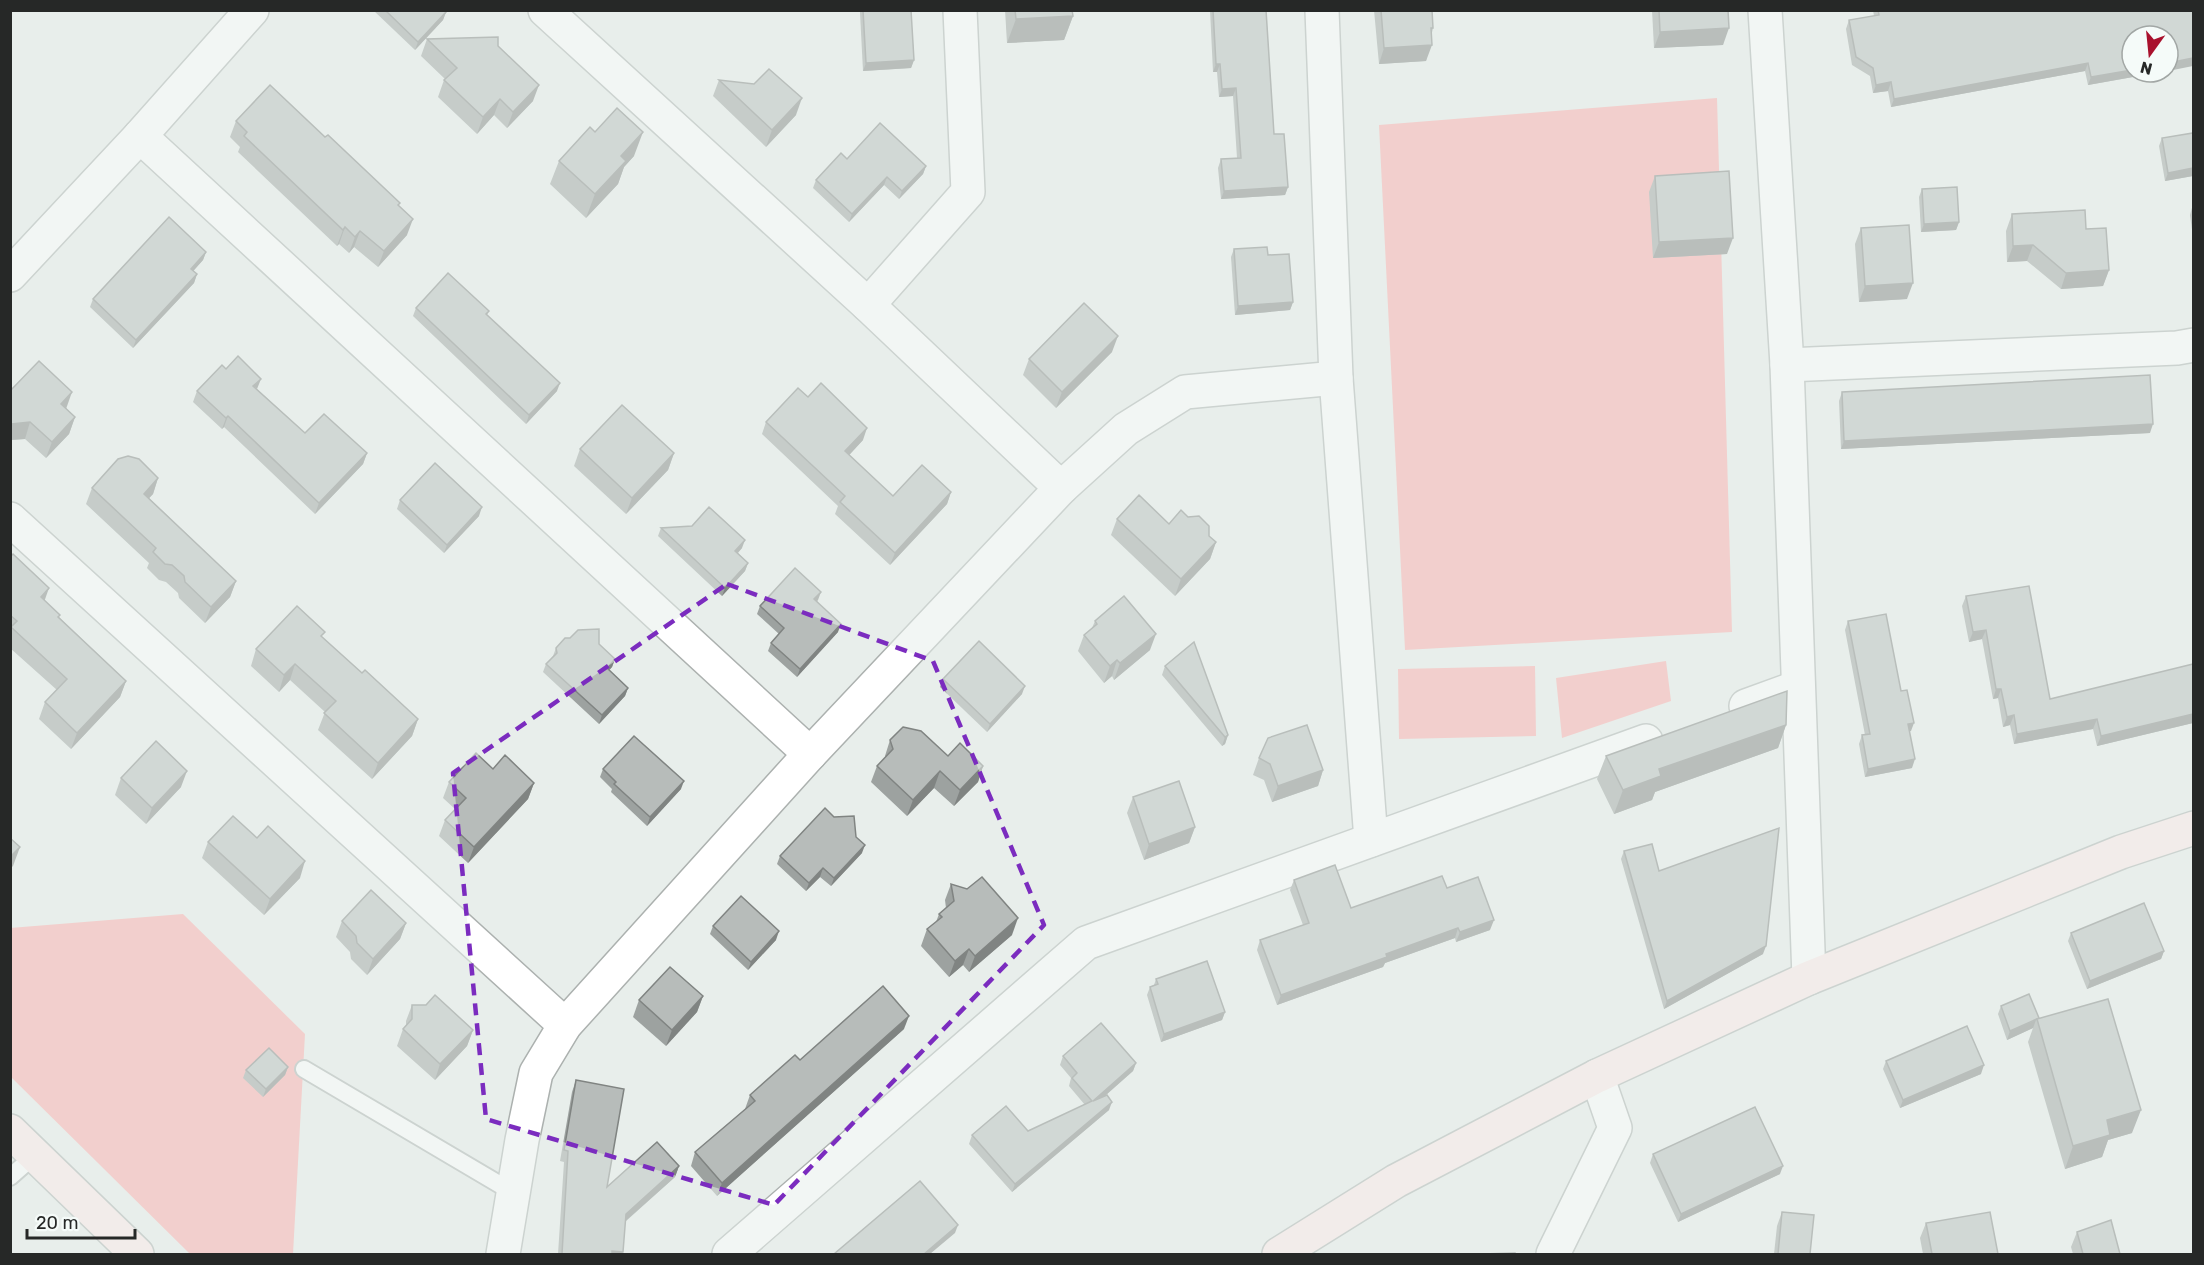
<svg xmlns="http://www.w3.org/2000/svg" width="2204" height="1265" viewBox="0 0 2204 1265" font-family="Rubik,sans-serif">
	<rect width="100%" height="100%" fill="#e8eeeb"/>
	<g fill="#ffa9a8">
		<path d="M1717,98L1732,632L1405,650L1379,125Z"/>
		<path d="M1666,661L1671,701L1562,738L1556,678Z"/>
		<path d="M1535,666L1536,736L1399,739L1398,669Z"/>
		<path d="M183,914L305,1034L293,1254H190L11,1077L10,928Z"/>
	</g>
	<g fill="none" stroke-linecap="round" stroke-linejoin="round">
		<g stroke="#acb1af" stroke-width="20">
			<g id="lane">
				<path d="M304,1069L514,1193"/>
				<path d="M10,1177L35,1155"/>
			</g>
		</g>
		<g stroke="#acb1af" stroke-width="36">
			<g id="street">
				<path d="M545,10L868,305L1061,488"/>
				<path d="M1322,10L1336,378L1371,840"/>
				<path d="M1765,10L1787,365L1809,978"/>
				<path d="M140,136L810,754"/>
				<path d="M10,275L140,136L252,10"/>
				<path d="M868,305L968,192L960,10"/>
				<path d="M1787,365L2177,348L2194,345"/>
				<path d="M10,519L565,1025"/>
				<path d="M1746,706L1798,687"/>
				<path d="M503,1254L522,1140L536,1073L565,1025L810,754L1061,488L1126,429L1185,392L1336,378"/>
				<path d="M729,1254L1086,943L1646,741"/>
				<path d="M1553,1254L1615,1128L1597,1076"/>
			</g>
		</g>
		<g stroke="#acb1af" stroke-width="36">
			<g id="secondary">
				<path d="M10,1131L137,1254"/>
				<path d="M1279,1254L1396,1181L1597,1076L1809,978L2121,852L2194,828"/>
			</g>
		</g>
		<use href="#lane" stroke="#fff" stroke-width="16"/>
		<use href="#street" stroke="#fff" stroke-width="33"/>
		<use href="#secondary" stroke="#fee9e8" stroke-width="33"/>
	</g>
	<g fill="#9da2a0">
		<path d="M373,10H445L446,12L443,20L415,50Z"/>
		<path d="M860,10H911L914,60L911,68L863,71L860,13Z"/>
		<path d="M1005,10H1072L1073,16L1064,40L1007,43Z"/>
		<path d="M1210,10H1266L1274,134L1288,187L1285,195L1221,199L1218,168L1221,159L1237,158L1233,96L1219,97L1217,72H1213Z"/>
		<path d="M1374,10H1432L1433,28L1426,61L1379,64Z"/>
		<path d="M1652,10H1728L1723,45L1654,48Z"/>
		<path d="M1873,10H2193L2132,72H2161L2088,85L2085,71L1891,107L1888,91L1873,93L1870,76L1852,65L1846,29L1849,20L1874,16Z"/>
		<path d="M427,39L498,46L533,101L507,128L494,115L477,134L438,97L444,80L445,79L421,56Z"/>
		<path d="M719,80L796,115L766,147L713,96Z"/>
		<path d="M236,121L325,137L399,206L407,235L378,267L354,247L349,253L339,244L337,246L238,152L240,147L230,137Z"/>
		<path d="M595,132L634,156L624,167L618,184L586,218L550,184L559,161Z"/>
		<path d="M2193,133V176L2165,181L2159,146L2162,138Z"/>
		<path d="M847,159L926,166L923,174L899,199L884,185L849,222L813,188L816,180Z"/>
		<path d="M1655,176L1727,254L1653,258L1649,192Z"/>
		<path d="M1922,189L1959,222L1956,230L1921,232L1919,197Z"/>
		<path d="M2193,204V237L2190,215Z"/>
		<path d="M2012,214L2086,229L2109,270L2103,286L2061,289L2027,261L2007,262L2006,231Z"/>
		<path d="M1861,228L1907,299L1859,302L1855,244Z"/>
		<path d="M1234,249L1268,255L1293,302L1290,310L1235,315L1231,257Z"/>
		<path d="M206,252L203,260L193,271L197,274L194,283L133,348L90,307L93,299Z"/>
		<path d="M416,308L489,311L487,315L557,391L526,424L413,316Z"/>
		<path d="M1112,352L1056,408L1023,375L1029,359Z"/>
		<path d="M226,369L257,389L305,433L367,453L363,464L315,514L224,427L222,429L193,402L197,391Z"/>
		<path d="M10,391L66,408L75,417L69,434L46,458L25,439L10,440Z"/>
		<path d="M1842,392L2150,433L1841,449L1839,401Z"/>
		<path d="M808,397L863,440L849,455L893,496L951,492L947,504L890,565L835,514L838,506L762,434L766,422Z"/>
		<path d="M580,449L674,453L668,470L626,514L574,466Z"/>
		<path d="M158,478L153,494L149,498L236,581L230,597L205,623L179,598L178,593L166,582L159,580L147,568L149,563L86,504L92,488Z"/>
		<path d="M400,500L479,516L444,553L397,509Z"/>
		<path d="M1117,519L1169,524L1216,542L1210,559L1175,596L1111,535Z"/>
		<path d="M661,528L742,548L738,553L748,563L745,571L722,596L658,536Z"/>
		<path d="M10,557L45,601L59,617L126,681L120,697L71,749L39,719L45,702L57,690L10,648Z"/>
		<path d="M1966,596L2050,699L2193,664V723L2097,746L2093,729L2014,744L2010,725L2003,727L1998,698L1993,699L1982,639L1969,642L1962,606Z"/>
		<path d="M818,600L817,601L838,632L797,677L768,651L771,643L779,634L757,614L760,606Z"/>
		<path d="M1095,621L1150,650L1114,680L1112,676L1104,683L1078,651L1084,635L1092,628Z"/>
		<path d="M1848,621L1901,691L1911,731H1909L1912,768L1865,777L1859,744L1862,735H1865L1845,630Z"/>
		<path d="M323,638L362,673L418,719L412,736L372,779L318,730L325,712L290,680L279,692L251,666L256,649Z"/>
		<path d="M599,644L615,659L612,667L609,670L628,688L625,696L599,724L543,672L546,664L553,656L556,648Z"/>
		<path d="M1165,666L1228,735L1225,744L1222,746L1162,675Z"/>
		<path d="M943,679L1022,694L987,732L940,687Z"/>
		<path d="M1786,725L1778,748L1655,792L1652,800L1614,814L1597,779L1606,756Z"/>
		<path d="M890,740L983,766L978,782L954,806L934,788L907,816L871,782L877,766L885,758V756Z"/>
		<path d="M1259,758L1323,770L1318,786L1272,802L1264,780L1253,775Z"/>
		<path d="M493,769L534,783L528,799L468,863L439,836L445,820L455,809L443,798L449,782Z"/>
		<path d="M603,769L681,789L647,826L611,792L612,789L600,777Z"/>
		<path d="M121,778L181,787L146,824L115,795Z"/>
		<path d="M1133,797L1195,827L1189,843L1144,860L1127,813Z"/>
		<path d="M208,842L300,878L264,915L202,858Z"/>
		<path d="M1624,851L1659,871L1763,954L1664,1009L1621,859Z"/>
		<path d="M862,853L831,886L820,877L806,891L777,864L780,856Z"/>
		<path d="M1294,880L1351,908L1447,888L1490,930L1456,942L1455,938L1385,963L1383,967L1277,1005L1257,950L1260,940L1303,925L1290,890Z"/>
		<path d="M951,884L1012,935L969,972L963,965L949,977L921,946L927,929L936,922L939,914L946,908L945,900Z"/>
		<path d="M342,921L406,923L400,939L367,975L351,959L350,952L336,937Z"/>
		<path d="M713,926L776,940L748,970L710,934Z"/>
		<path d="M2071,933L2164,951L2161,959L2087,989L2068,941Z"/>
		<path d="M1156,979L1225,1012L1222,1020L1161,1042L1147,995L1150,987L1154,985Z"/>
		<path d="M703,996L697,1012L666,1046L633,1017L639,1000Z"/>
		<path d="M412,1005L473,1030L467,1046L435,1080L397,1046L403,1029L406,1026V1021Z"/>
		<path d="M2001,1006L2039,1018L2132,1133L2108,1140L2102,1157L2065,1169L2028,1042L2033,1028L2007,1040L1998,1014Z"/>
		<path d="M904,1029L717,1196L691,1166L695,1152L745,1109L750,1095L800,1060Z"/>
		<path d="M1063,1056L1136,1063L1133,1071L1106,1095L1109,1110L1012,1192L969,1144L972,1135L1028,1131L1085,1105L1069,1086L1071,1078L1060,1065Z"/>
		<path d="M1886,1061L1981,1074L1900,1108L1883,1069Z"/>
		<path d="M288,1067L285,1075L263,1097L243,1078L246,1070Z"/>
		<path d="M576,1080L607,1187L679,1166L675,1177L625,1222L622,1254H558L564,1162L560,1161L572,1092Z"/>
		<path d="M1653,1154L1780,1174L1678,1222L1650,1163Z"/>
		<path d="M1782,1212L1810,1254H1774L1777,1226Z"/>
		<path d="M1926,1223L1998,1254H1923L1920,1238Z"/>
		<path d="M2077,1232L2120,1254H2073L2071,1247Z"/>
	</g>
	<g fill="#808482">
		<path d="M446,12L443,20L415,50L418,42Z"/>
		<path d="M1073,16L1064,40L1007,43L1016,19Z"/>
		<path d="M1729,28L1723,45L1654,48L1660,32Z"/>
		<path d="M1432,45L1426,61L1379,64L1384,48Z"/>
		<path d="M2193,58V66L2168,71V63Z"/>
		<path d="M914,60L911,68L863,71L866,63Z"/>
		<path d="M2088,63L2085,71L1891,107L1894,99Z"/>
		<path d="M1216,64H1220L1217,72H1213Z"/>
		<path d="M2132,70V72H2161L2088,85L2091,77Z"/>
		<path d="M1891,82L1888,91L1873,93L1876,85Z"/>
		<path d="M539,85L533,101L507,128L513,112Z"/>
		<path d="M1236,88L1233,96L1219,97L1222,89Z"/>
		<path d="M802,98L796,115L766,147L772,130Z"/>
		<path d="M500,99L494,115L477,134L483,117Z"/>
		<path d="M643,132L634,156L624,167L618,184L586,218L595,194L621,156Z"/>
		<path d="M926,166L923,174L899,199L902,191Z"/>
		<path d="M2193,168V176L2165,181L2168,173Z"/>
		<path d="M887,177L884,185L849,222L852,214Z"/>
		<path d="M1288,187L1285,195L1221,199L1224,191Z"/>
		<path d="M413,219L407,235L378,267L384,251Z"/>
		<path d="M1959,222L1956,230L1921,232L1924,224Z"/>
		<path d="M345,227L339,244L337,246L343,230Z"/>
		<path d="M360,231L354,247L349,253L355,237Z"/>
		<path d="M1733,238L1727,254L1653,258L1659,242Z"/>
		<path d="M2033,245L2027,261L2007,262L2013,246Z"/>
		<path d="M206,252L203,260L188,277L191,269Z"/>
		<path d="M2109,270L2103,286L2061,289L2066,273Z"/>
		<path d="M197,274L194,283L133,348L136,340Z"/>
		<path d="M1913,283L1907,299L1859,302L1865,286Z"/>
		<path d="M1293,302L1290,310L1235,315L1238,306Z"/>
		<path d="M1118,336L1112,352L1056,408L1062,392Z"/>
		<path d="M261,379L257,389L253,386Z"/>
		<path d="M560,383L557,391L526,424L529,415Z"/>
		<path d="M72,392L66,409L61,404Z"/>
		<path d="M228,416L224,427L222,429L226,418Z"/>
		<path d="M75,417L69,434L46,458L52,442Z"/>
		<path d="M30,422L25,439L10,440L11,424Z"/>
		<path d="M2153,424L2150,433L1841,449L1844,441Z"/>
		<path d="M867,428L863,440L841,464L845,451Z"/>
		<path d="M367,453L363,464L315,514L319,503Z"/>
		<path d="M674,453L668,470L626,514L632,498Z"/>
		<path d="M158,478L153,494L138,510L144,494Z"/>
		<path d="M951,492L947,504L890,565L895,553Z"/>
		<path d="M482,507L479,516L444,553L447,545Z"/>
		<path d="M745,540L742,548L732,559L735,551Z"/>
		<path d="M1216,542L1210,559L1175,596L1181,579Z"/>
		<path d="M748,563L745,571L722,596L725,588Z"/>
		<path d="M236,581L230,597L205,623L211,607Z"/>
		<path d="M49,588L43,605L41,597Z"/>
		<path d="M821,592L818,600L811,607L814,599Z"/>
		<path d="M841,624L838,632L797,677L800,669Z"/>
		<path d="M1986,630L1982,639L1969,642L1973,632Z"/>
		<path d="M1156,634L1150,650L1114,680L1120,663Z"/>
		<path d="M615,659L612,667L604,676L607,668Z"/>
		<path d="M1117,660L1112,676L1104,683L1110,666Z"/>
		<path d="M295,664L290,680L279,692L284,675Z"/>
		<path d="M126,681L120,697L71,749L77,733Z"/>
		<path d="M1025,686L1022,694L987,732L990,724Z"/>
		<path d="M628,688L625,696L599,724L602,715Z"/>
		<path d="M1996,689H2001L1998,698L1993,699Z"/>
		<path d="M2193,714V723L2097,746L2101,736Z"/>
		<path d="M2014,715L2010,725L2003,727L2007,717Z"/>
		<path d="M418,719L412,736L372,779L378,763Z"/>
		<path d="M2097,719L2093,729L2014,744L2017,734Z"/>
		<path d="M1914,723L1911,731L1905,732L1908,724Z"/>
		<path d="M1786,725L1778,748L1655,792L1652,800L1614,814L1623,790L1659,769Z"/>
		<path d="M1228,735L1225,744L1222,746L1225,737Z"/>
		<path d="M1915,759L1912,768L1865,777L1868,769Z"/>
		<path d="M983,766L978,782L954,806L960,790Z"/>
		<path d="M1323,770L1318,786L1272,802L1278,786Z"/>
		<path d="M187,771L181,787L146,824L152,808Z"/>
		<path d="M940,771L934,788L907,816L913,800Z"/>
		<path d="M684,781L681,789L647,826L650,817Z"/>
		<path d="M534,783L528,799L468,863L474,847Z"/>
		<path d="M1195,827L1189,843L1144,860L1149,844Z"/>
		<path d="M865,845L862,853L831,886L834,878Z"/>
		<path d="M20,847L13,866L10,869V857Z"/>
		<path d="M305,861L300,878L264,915L270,899Z"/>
		<path d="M823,868L820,877L806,891L809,883Z"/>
		<path d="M1018,918L1012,935L969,972L975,956Z"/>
		<path d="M1494,920L1490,930L1456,942L1460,932Z"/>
		<path d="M406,923L400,939L367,975L373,959Z"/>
		<path d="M1458,928L1455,938L1385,963L1383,967L1277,1005L1281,995L1386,954Z"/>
		<path d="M779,931L776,940L748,970L751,962Z"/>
		<path d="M1766,946L1763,954L1664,1009L1667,1001Z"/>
		<path d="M969,949L963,965L949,977L955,961Z"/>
		<path d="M2164,951L2161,959L2087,989L2090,981Z"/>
		<path d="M703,996L697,1012L666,1046L672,1030Z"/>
		<path d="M1225,1012L1222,1020L1161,1042L1164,1034Z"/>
		<path d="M909,1016L904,1029L717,1196L722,1183Z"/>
		<path d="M2036,1020L2033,1028L2007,1040L2010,1031Z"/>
		<path d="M473,1030L467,1046L435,1080L440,1064Z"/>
		<path d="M1136,1063L1133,1071L1090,1109L1093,1101Z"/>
		<path d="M1984,1065L1981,1074L1900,1108L1903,1100Z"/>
		<path d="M288,1067L285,1075L263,1097L266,1089Z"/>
		<path d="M1112,1102L1109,1110L1012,1192L1015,1184Z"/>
		<path d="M2141,1110L2132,1133L2108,1140L2102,1157L2065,1169L2073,1146L2107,1120Z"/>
		<path d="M679,1166L675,1177L621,1225L626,1214Z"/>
		<path d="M1783,1166L1780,1174L1678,1222L1681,1214Z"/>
		<path d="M958,1225L955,1233L930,1254H924Z"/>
		<path d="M612,1251L623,1252L622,1254H611Z"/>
	</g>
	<g fill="#b7bcba" stroke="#808482" stroke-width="1.5">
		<path d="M385,10H445L446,12L418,42Z"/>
		<path d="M863,10H911L914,60L866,63Z"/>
		<path d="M1015,10H1072L1073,16L1016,19Z"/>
		<path d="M1213,10H1266L1274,134H1284L1288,187L1224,191L1221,159L1241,158L1236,88L1222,89L1220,64H1216Z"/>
		<path d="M1381,10H1432L1433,28H1431L1432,45L1384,48Z"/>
		<path d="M1659,10H1728L1729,28L1660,32Z"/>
		<path d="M1878,10H2193V58L2168,63V36H2132V70L2091,77L2088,63L1894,99L1891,82L1876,85L1873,68L1856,57L1849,20L1879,15Z"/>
		<path d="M498,37V46L539,85L513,112L500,99L483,117L444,80L457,68L427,39Z"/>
		<path d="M769,69L802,98L772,130L719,80L754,84Z"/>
		<path d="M270,85L325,137L328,135L400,203L398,205L413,219L384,251L360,231L355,237L345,227L343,230L244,136L247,132L236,121Z"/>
		<path d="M617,108L643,132L621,156L626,161L595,194L559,161L590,127L595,132Z"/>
		<path d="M880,123L926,166L902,191L887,177L852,214L816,180L841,153L847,159Z"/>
		<path d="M2193,133V168L2168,173L2162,138Z"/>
		<path d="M1729,171L1733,238L1659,242L1655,176Z"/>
		<path d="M1957,187L1959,222L1924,224L1922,189Z"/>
		<path d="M2085,210L2086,229L2106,228L2109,270L2066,273L2033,245L2013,246L2012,214Z"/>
		<path d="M169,217L206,252L191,269L197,274L136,340L93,299Z"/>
		<path d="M1909,225L1913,283L1865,286L1861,228Z"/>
		<path d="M1267,247L1268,255L1289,254L1293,302L1238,306L1234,249Z"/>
		<path d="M448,273L489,311L486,314L560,383L529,415L416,308Z"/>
		<path d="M1084,303L1118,336L1062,392L1029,359Z"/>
		<path d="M238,356L261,379L253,386L305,433L324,414L367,453L319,503L228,416L226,418L197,391L222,365L226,369Z"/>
		<path d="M39,361L72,392L61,404L75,417L52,442L30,422L11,424L10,391Z"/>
		<path d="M2150,375L2153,424L1844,441L1842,392Z"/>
		<path d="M821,383L867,428L845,451L893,496L922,465L951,492L895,553L840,502L845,496L766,422L798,388L808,397Z"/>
		<path d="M622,405L674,453L632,498L580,449Z"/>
		<path d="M128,456L139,459L158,478L144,494L236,581L211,607L185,582L184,576L172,565L165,564L153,552L156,548L92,488L118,459Z"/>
		<path d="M435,463L482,507L447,545L400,500Z"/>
		<path d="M1139,495L1169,524L1181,510L1188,517L1199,516L1209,526V536L1216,542L1181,579L1117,519Z"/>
		<path d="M709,507L745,540L735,551L748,563L725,588L661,528L692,526Z"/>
		<path d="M13,554L49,588L41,597L60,615L58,617L126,681L77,733L45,702L67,679L11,627L17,621L10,615V557Z"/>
		<path d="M795,568L821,592L814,599L841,624L800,669L771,643L784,628L760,606Z"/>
		<path d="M2029,586L2050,699L2193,664V714L2101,736L2097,719L2017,734L2014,715L2007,717L2001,689H1996L1986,630L1973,632L1966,596Z"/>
		<path d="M1124,596L1156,634L1120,663L1117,660L1110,666L1084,635L1097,624L1095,621Z"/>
		<path d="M297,606L325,632L321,636L362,673L365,670L418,719L378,763L324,713L336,701L295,664L284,675L256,649Z"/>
		<path d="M1886,614L1901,691L1907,690L1914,723L1908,724L1915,759L1868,769L1862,735L1870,734L1848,621Z"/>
		<path d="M599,629V644L615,659L607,668L628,688L602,715L546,664L557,653L556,648L565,638H570L578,630Z"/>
		<path d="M979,641L1025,686L990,724L943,679Z"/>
		<path d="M1194,642L1228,735L1225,737L1165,666Z"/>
		<path d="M1787,691L1786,725L1659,769L1661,776L1623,790L1606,756Z"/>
		<path d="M1307,725L1323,770L1278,786L1270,764L1259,758L1268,738Z"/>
		<path d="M903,727L921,731L948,756L960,743L983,766L960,790L940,771L913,800L877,766L893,749L890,740Z"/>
		<path d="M634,736L684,781L650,817L614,784L616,782L603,769Z"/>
		<path d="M156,741L187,771L152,808L121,778Z"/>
		<path d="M476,753L493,769L505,755L534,783L474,847L445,820L466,798L449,782Z"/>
		<path d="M1179,781L1195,827L1149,844L1133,797Z"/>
		<path d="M825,808L834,817L854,816L856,837L865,845L834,878L823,868L809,883L780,856Z"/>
		<path d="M233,816L257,838L268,826L305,861L270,899L208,842Z"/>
		<path d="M1779,828L1766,946L1667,1001L1624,851L1652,844L1659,871Z"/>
		<path d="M10,838L20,847L10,857Z"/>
		<path d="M1335,865L1351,908L1442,876L1447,888L1478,877L1494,920L1460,932L1458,928L1386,954L1387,957L1281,995L1260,940L1309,923L1294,880Z"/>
		<path d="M982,877L1018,918L975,956L969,949L955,961L927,929L942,917L939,914L954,901L951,884L967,889Z"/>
		<path d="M371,890L406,923L373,959L357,943L356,936L342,921Z"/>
		<path d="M741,896L779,931L751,962L713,926Z"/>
		<path d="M2144,903L2164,951L2090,981L2071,933Z"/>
		<path d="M1207,961L1225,1012L1164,1034L1150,987L1158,984L1156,979Z"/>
		<path d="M670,967L703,996L672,1030L639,1000Z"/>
		<path d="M883,986L909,1016L722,1183L695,1152L755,1101L750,1095L795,1055L800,1060Z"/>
		<path d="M2029,994L2039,1018L2010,1031L2001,1006Z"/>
		<path d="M435,995L473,1030L440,1064L403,1029L412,1019V1005H426Z"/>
		<path d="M2108,999L2141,1110L2107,1120L2110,1135L2073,1146L2037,1019Z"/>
		<path d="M1101,1023L1136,1063L1093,1101L1107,1095L1112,1102L1015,1184L972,1135L1006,1106L1028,1131L1092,1101L1072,1078L1077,1073L1063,1056Z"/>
		<path d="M1967,1026L1984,1065L1903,1100L1886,1061Z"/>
		<path d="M269,1048L288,1067L266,1089L246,1070Z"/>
		<path d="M576,1080L624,1089L607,1187L657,1142L679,1166L626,1214L623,1252L612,1251V1254H562L568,1151L564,1150Z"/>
		<path d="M1755,1107L1783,1166L1681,1214L1653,1154Z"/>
		<path d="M920,1181L958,1225L924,1254H834Z"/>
		<path d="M1782,1212L1814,1215L1810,1254H1778Z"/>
		<path d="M1990,1212L1998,1254H1932L1926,1223Z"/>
		<path d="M2111,1220L2120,1254H2083L2077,1232Z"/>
		<path d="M1515,1253V1254H1481Z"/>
	</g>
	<path d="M0 0H2204V1265H0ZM727,584L933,661L1044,925L774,1205L486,1119L453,773Z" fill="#e8eeeb" fill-opacity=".55" fill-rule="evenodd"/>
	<path fill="none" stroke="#7b2cbf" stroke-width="4.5" stroke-dasharray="12 8" stroke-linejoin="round" d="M727,584L933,661L1044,925L774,1205L486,1119L453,773Z"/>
	<rect width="2204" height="1265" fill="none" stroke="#262827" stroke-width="24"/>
	<g transform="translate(2150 54) rotate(195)"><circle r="28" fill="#f5fbf9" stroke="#a2a7a5" stroke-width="1.5"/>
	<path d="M0-4.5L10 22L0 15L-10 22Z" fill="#a9112d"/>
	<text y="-9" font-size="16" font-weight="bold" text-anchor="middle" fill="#262827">N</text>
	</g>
	<path d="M27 1229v9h108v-9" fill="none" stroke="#262827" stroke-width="3"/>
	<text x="36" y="1229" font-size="18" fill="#262827" stroke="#f5fbf9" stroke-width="4.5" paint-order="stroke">20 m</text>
</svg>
